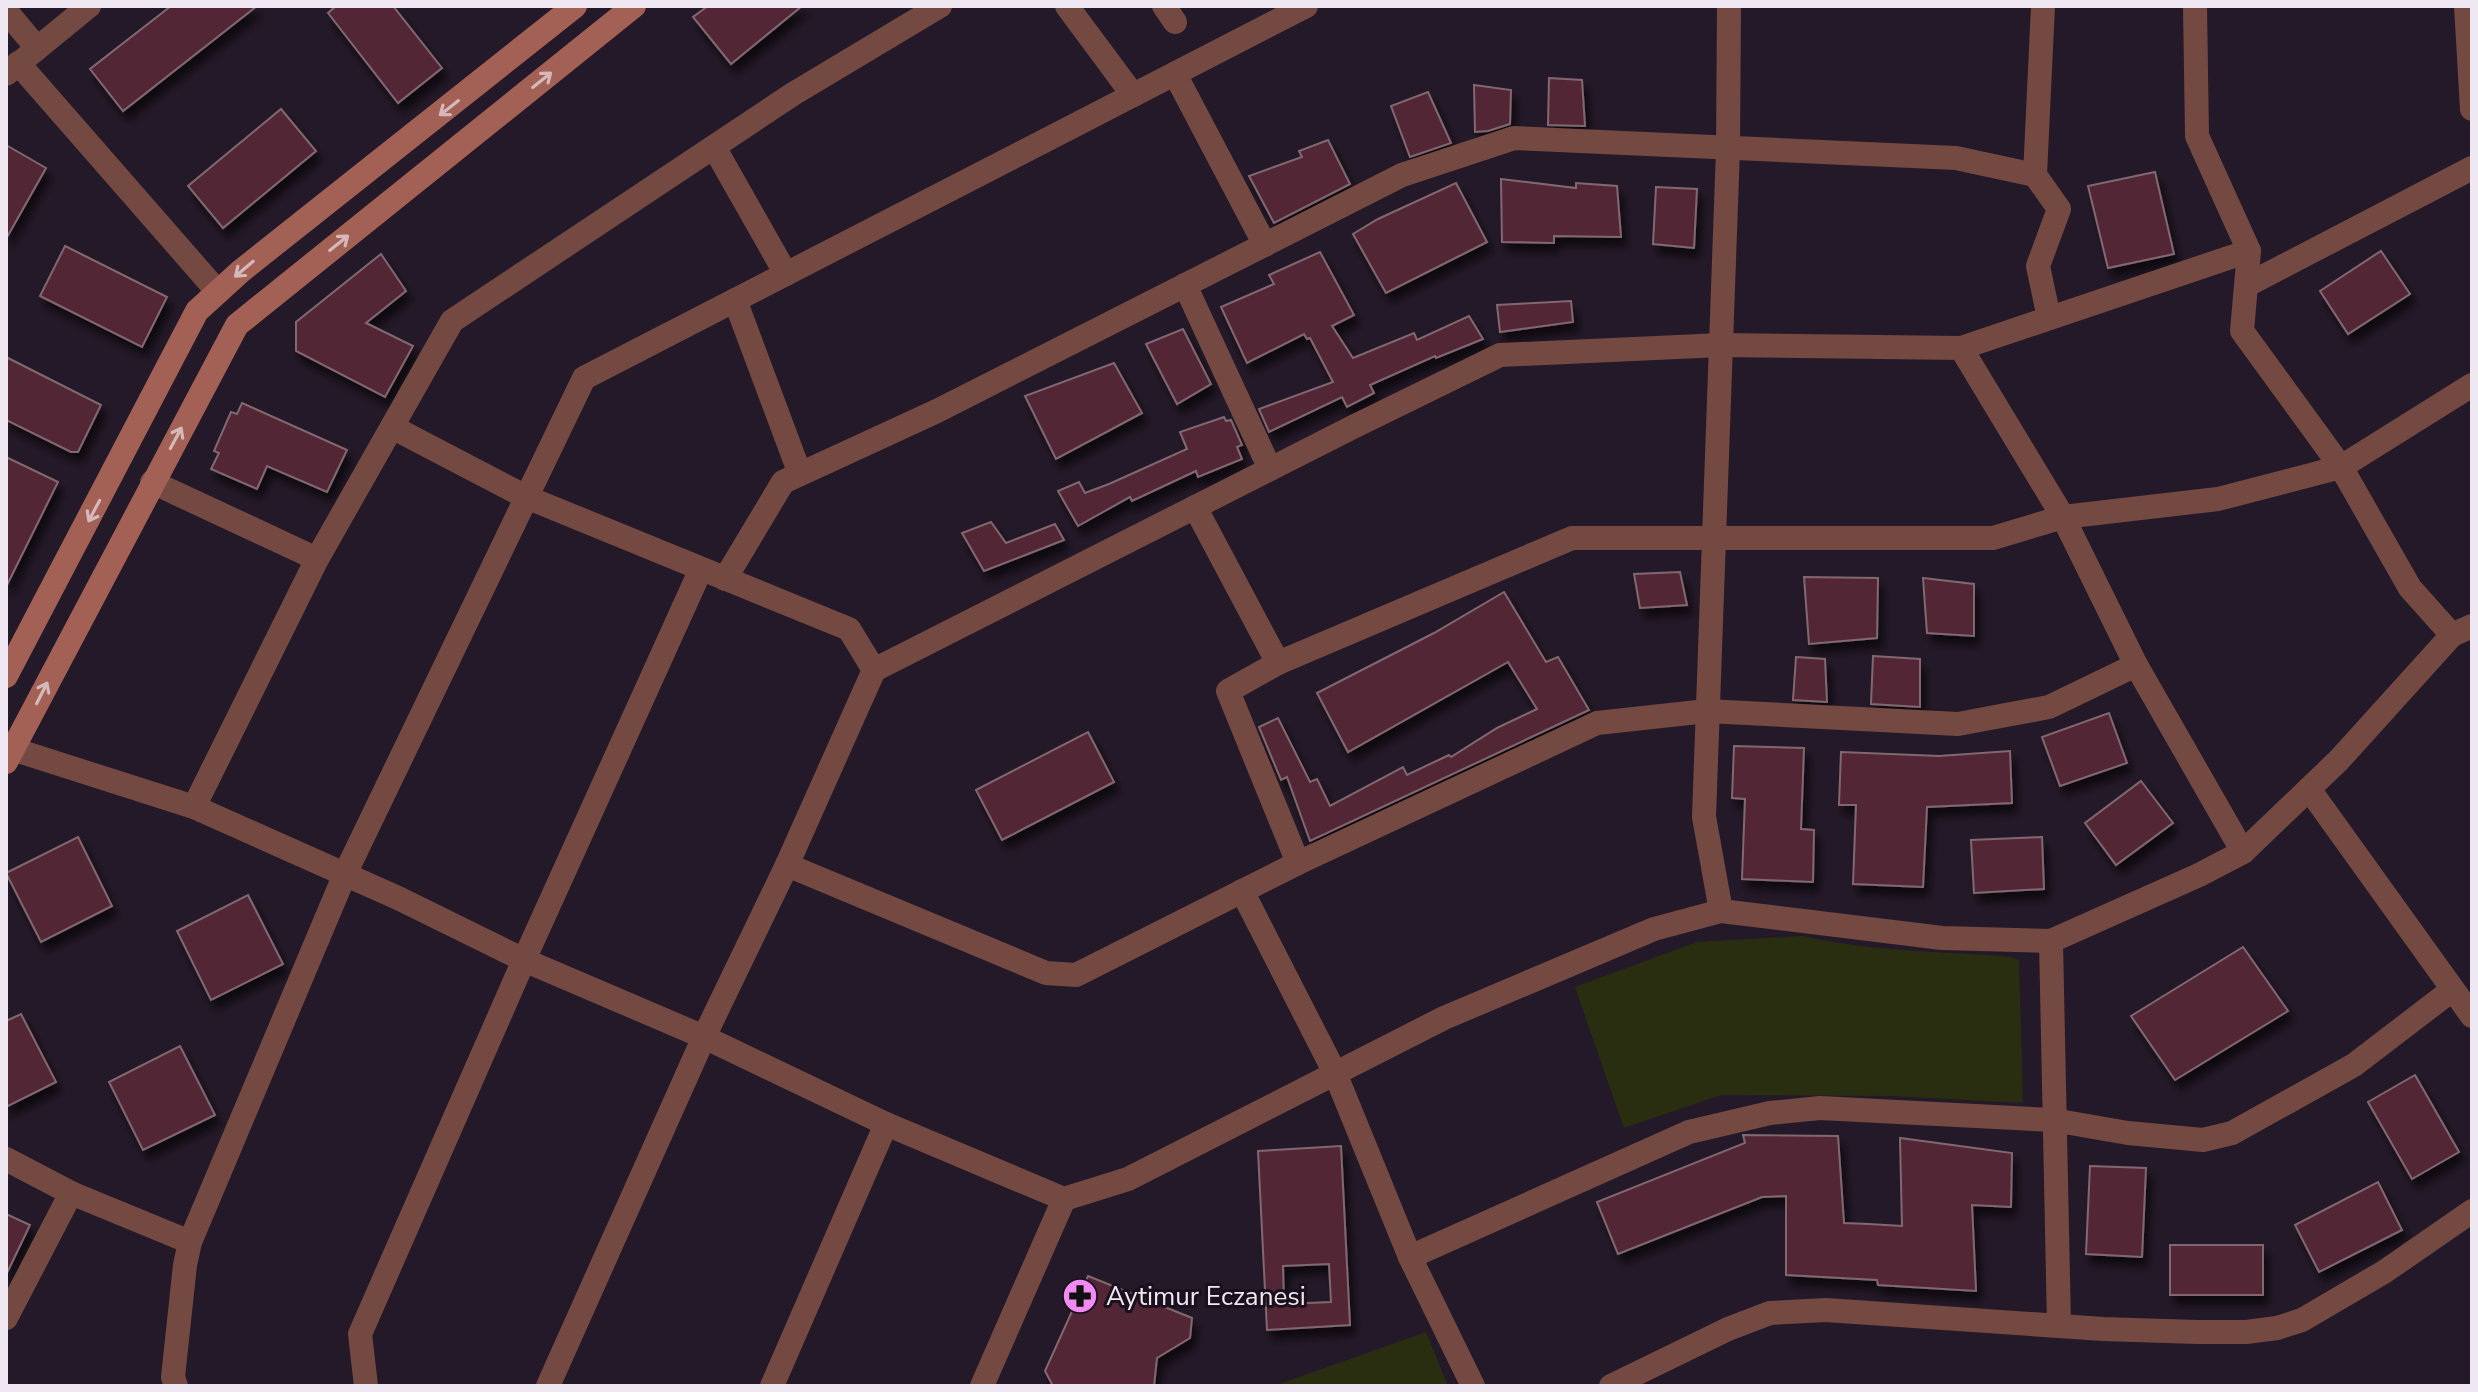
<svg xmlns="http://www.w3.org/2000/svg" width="2478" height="1392" viewBox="0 0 2478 1392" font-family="'Nunito Sans',sans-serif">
	<defs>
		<filter id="shadow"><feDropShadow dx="5" dy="9" stdDeviation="4" flood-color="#0009"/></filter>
	</defs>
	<rect width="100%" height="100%" fill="#241928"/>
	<g fill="#2a2e10">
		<path d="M1803,936C1871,952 1943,951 2012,957L2019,961L2023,1103L1891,1096L1721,1095L1624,1128L1575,987L1697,942Z"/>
		<path d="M1426,1332L1448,1386H1272H1274Z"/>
	</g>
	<g fill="#532535" stroke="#81686f" stroke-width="2" fill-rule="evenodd" filter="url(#shadow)">
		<path d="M171,6H257L123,111L90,69Z"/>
		<path d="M336,6H393L442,68L398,103L328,13Z"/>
		<path d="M708,6H802L731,64L693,17Z"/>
		<path d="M1549,78L1582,80L1585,126L1548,125Z"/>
		<path d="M1474,85L1511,90L1510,124L1488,131L1475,132Z"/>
		<path d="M1428,92L1451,143L1410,157L1391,106Z"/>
		<path d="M281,109L316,151L223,228L188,186Z"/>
		<path d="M1328,140L1350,184L1274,223L1249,176L1302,157L1299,151Z"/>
		<path d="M6,145L46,168L6,239Z"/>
		<path d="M2155,172L2174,254L2108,268L2088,186Z"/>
		<path d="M1501,179L1576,188V183L1617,186L1621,237L1554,236V243L1502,242Z"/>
		<path d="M1456,183L1487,242L1386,293L1353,234L1378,219Z"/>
		<path d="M1656,187L1697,189L1694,248L1653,244Z"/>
		<path d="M65,246L167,297L142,347L40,296Z"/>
		<path d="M2381,251L2410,294L2348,334L2320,291Z"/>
		<path d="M1320,252L1354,315L1332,326L1353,358L1414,333L1417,340L1469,316L1483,339L1436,358L1435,356L1370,385L1374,393L1347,407L1342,397L1269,432L1259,409L1333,382L1310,338L1307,339L1304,334L1247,363L1221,307L1274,284L1269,275Z"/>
		<path d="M381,254L406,291L366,323L413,346L385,397L296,351V322Z"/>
		<path d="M1571,301L1573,322L1500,332L1497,305Z"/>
		<path d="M1183,329L1211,384L1177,404L1146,344Z"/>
		<path d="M6,357L101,405L78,452H71L6,420Z"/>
		<path d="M1114,363L1142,413L1056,459L1025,396Z"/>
		<path d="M242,403L347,450L327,492L267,466L257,489L211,469L219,453L214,451L231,412L237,414Z"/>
		<path d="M1224,417L1226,421L1231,420L1242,445L1237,447L1242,459L1198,477L1196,471L1132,501L1130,497L1078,526L1058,491L1079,482L1085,493L1109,484L1187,449L1180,432Z"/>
		<path d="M6,457L58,482L6,587Z"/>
		<path d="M991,522L1006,543L1055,524L1064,540L984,571L962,533Z"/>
		<path d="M1680,572L1687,605L1640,608L1634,574Z"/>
		<path d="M1804,577L1878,578L1877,638L1809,644Z"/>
		<path d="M1923,578L1974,584V636L1927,633Z"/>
		<path d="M1504,592L1546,662L1558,657L1589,710L1310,841L1287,777L1281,780L1259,727L1278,718L1310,782L1317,779L1330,806L1403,767L1407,775L1449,755L1451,757L1497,728L1537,709L1508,662L1348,752L1317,693L1434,633Z"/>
		<path d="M1873,656L1920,659V707L1871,704Z"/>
		<path d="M1796,657L1825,659L1827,702L1793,700Z"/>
		<path d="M2109,713L2127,763L2060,786L2042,737Z"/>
		<path d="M1088,732L1114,782L1002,840L976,790Z"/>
		<path d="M1734,746L1804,748L1801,829L1814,830L1813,882L1742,879L1745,799L1732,798Z"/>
		<path d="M2010,751L2012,803L1927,807L1923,887L1853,884L1856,805H1839L1841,752L1939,756Z"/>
		<path d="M2141,781L2173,823L2116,865L2085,823Z"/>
		<path d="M78,837L112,906L41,942L6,873Z"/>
		<path d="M2042,837L2044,889L1974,893L1971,840Z"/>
		<path d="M248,895L283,964L211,1000L177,931Z"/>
		<path d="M2243,947L2288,1011L2175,1080L2131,1016Z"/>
		<path d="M21,1014L56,1082L6,1107V1021Z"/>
		<path d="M180,1046L215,1115L143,1150L109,1082Z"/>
		<path d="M2415,1075L2459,1152L2412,1179L2368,1102Z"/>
		<path d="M1743,1135L1838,1136L1844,1223L1869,1224L1902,1226L1900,1138L2012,1153L2011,1207L1972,1205L1976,1291L1878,1285L1877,1280L1786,1275V1196L1762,1197L1618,1254L1597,1202L1745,1143Z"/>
		<path d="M1341,1146L1350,1325L1267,1330L1258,1151ZM1329,1264L1331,1302L1284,1304L1283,1266Z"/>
		<path d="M2090,1166L2146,1168L2142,1257L2086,1254Z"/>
		<path d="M2378,1182L2402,1230L2319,1272L2295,1225Z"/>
		<path d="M6,1214L30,1225L6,1275Z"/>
		<rect x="2170" y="1245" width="93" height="50"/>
		<path d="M1088,1276L1192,1318L1190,1338L1157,1358L1154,1386H1053L1045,1371Z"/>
	</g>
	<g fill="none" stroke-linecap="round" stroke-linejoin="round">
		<g stroke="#734942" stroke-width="24">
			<path d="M1067,6L1133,95"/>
			<path d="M1164,6L1175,22"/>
			<path d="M2043,6L2035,175L2059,209L2038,266L2049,318"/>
			<path d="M2466,6L2472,109"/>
			<path d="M6,11L37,48"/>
			<path d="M18,63L218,292"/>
			<path d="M6,74L89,6"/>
			<path d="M1175,74L1265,245"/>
			<path d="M714,147L786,274"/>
			<path d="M2249,251L2242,331L2341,467L2472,385"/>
			<path d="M1185,285L1270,469"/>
			<path d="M2247,285L2472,168"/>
			<path d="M735,300L800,474"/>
			<path d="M1961,348L2249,251L2197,136L2195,6"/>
			<path d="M392,427L526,497L849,629L874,670"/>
			<path d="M152,482L317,559"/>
			<path d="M1195,507L1278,663L1228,691L1298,863"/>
			<path d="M725,579L783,482L937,411L1402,175L1514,138L1956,158L2035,175"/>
			<path d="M1278,663L1572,538H1993L2063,517L2218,499L2341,467L2410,588L2452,635L2472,626"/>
			<path d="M6,747L194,807L398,898L524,960L704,1037L886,1124L1064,1199L1128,1179L1444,1018L1654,929L1721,911L1942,938L2051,941L2199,875L2243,852L2339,760L2452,635"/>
			<path d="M2309,789L2472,1016"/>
			<path d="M194,807L317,559L452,321L793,94L940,6"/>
			<path d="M787,865L1046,973L1076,975L1298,863L1597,723L1707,711L1958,724L2049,707L2136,665"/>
			<path d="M1242,891L1335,1073L1410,1257L1473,1386"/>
			<path d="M1721,911L1704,817L1728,149L1729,6"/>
			<path d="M2051,941L2059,1325"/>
			<path d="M6,1159L71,1193L190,1242"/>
			<path d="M1410,1257L1689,1132L1770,1113L1820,1108L2053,1120L2128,1133L2203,1140L2232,1133L2354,1065L2452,990"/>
			<path d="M6,1318L71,1193"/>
			<path d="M176,1386L173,1377L185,1265L190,1242L345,874L584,378L1306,6"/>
			<path d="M366,1386L360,1334L524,960L701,569"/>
			<path d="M548,1386L704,1037L787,865L874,670L1353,427L1500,355L1721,345L1961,348L2063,517L2136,665L2243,852"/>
			<path d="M772,1386L886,1124"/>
			<path d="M982,1386L1064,1199"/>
			<path d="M1611,1386L1728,1329L1770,1313L1826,1310L2103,1329L2197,1332H2246L2277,1328L2302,1320L2384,1272L2472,1211"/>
		</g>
		<g stroke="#a36055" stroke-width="24">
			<path d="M6,676L197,311L241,271L575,6"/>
			<path d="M6,762L237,325L634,6"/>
		</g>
	</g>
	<defs><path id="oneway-shaft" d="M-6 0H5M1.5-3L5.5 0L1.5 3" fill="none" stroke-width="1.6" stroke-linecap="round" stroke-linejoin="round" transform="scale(2)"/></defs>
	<g stroke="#d4b8ba">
		<use href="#oneway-shaft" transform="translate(542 80) rotate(-39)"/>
		<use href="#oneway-shaft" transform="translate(449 108) rotate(142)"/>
		<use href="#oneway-shaft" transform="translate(339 243) rotate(-39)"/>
		<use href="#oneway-shaft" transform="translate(244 269) rotate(140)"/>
		<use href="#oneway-shaft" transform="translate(176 438) rotate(-62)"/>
		<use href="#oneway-shaft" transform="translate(94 511) rotate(118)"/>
		<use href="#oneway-shaft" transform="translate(42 693) rotate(-63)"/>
	</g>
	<defs>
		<g id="pharmacy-disc" transform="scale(1.8)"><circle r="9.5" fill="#f28af3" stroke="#1b101e"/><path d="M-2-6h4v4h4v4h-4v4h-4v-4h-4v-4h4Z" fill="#111"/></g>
	</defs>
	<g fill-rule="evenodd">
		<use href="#pharmacy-disc" x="1080" y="1296"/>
	</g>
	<g text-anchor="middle" stroke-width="6" stroke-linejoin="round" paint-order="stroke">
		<g font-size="26" fill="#efe7f1" stroke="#1b101e" text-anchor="start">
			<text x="1106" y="1305">Aytimur Eczanesi</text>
		</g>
	</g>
	<rect width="2478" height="1392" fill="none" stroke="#efe7f1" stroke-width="16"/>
</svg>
